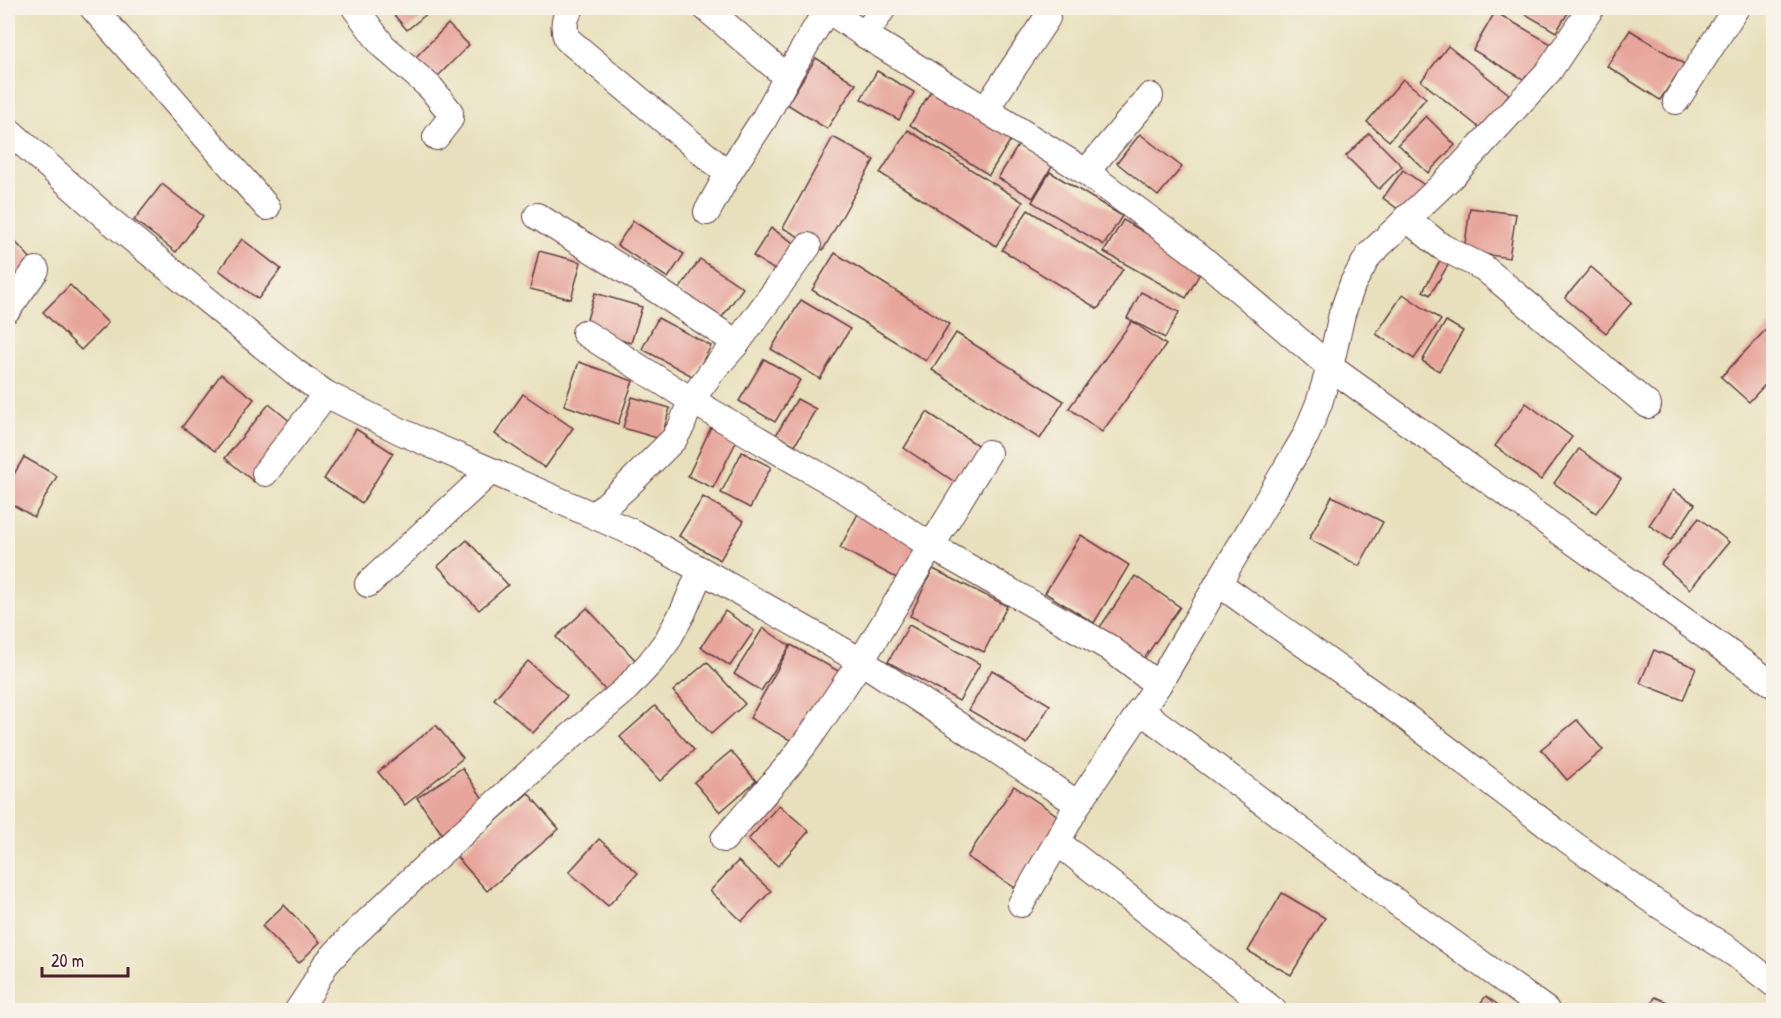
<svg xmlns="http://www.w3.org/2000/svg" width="1781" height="1018" viewBox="0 0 1781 1018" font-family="'Patrick Hand',sans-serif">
	<rect width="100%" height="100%" fill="#f7f3e8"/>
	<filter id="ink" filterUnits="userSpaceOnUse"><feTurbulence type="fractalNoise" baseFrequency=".0167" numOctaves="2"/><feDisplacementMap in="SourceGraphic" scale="12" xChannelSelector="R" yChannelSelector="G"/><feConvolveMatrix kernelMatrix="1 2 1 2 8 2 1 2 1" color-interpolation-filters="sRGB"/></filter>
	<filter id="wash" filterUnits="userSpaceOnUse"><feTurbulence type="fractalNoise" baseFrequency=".008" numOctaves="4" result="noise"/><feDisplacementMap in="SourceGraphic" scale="24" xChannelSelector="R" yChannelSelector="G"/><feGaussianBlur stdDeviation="1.35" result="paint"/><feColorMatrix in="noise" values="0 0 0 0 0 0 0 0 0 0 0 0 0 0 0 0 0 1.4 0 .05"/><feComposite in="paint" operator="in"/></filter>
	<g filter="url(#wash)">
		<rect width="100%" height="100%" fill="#e8e0bc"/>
		<g id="blocks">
			<g fill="#e7a59b">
				<path d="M388,8H434L407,30Z"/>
				<path d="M1515,8H1571L1556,32Z"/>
				<path d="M1495,12L1553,45L1530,83L1473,50Z"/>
				<path d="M448,24L469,45L434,80L413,60Z"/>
				<path d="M1630,30L1684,64L1660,100L1607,66Z"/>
				<path d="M1448,46L1509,94L1481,129L1421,81Z"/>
				<path d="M816,58L856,84L827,129L787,104Z"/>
				<path d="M877,71L914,92L899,120L861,99Z"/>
				<path d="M1403,79L1426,98L1389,141L1367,122Z"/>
				<path d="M934,86L1013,136L989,175L910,125Z"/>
				<path d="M1426,116L1455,145L1428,173L1398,144Z"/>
				<path d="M908,130L1023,202L996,246L880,173Z"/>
				<path d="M1369,133L1402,166L1379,189L1346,156Z"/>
				<path d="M1140,134L1182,167L1158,196L1117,163Z"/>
				<path d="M833,137L874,160L823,250L783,228Z"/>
				<path d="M1019,144L1053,165L1033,198L998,178Z"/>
				<path d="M1403,170L1427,187L1406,215L1383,198Z"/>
				<path d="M1050,172L1122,216L1104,245L1032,202Z"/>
				<path d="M162,184L203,216L176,252L134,220Z"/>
				<path d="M1470,208L1516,214L1509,258L1464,251Z"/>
				<path d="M1028,210L1123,269L1098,309L1002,250Z"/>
				<path d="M1123,220L1204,266L1186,298L1104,252Z"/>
				<path d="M633,221L684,254L668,278L617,245Z"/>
				<path d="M771,228L799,246L781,274L753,256Z"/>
				<path d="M8,234L34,262L8,288Z"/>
				<path d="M242,239L281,269L258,299L219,270Z"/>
				<path d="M539,251L581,262L571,299L530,289Z"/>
				<path d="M1445,252L1453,257L1430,295L1423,291Z"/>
				<path d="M835,253L949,324L926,361L812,290Z"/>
				<path d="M700,259L743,288L720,320L678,291Z"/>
				<path d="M1591,267L1632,302L1606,333L1565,298Z"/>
				<path d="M70,285L108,323L81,350L43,312Z"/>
				<path d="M1141,292L1179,312L1165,338L1127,318Z"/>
				<path d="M595,293L642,307L631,343L584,329Z"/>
				<path d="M1403,294L1441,320L1414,359L1376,334Z"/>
				<path d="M801,300L850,329L820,379L771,349Z"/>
				<path d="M658,318L711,346L694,377L642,349Z"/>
				<path d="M1132,321L1166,345L1102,432L1069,408Z"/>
				<path d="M1446,321L1463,331L1439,371L1422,361Z"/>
				<path d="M1774,321V375L1749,402L1721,377Z"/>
				<path d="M956,333L1064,401L1040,439L932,370Z"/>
				<path d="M764,359L800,380L775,422L739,401Z"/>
				<path d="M579,362L633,381L618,424L564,405Z"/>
				<path d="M221,374L254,399L215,451L182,427Z"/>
				<path d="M523,394L573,428L545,468L495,434Z"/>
				<path d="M632,397L670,408L661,439L623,428Z"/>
				<path d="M797,399L816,409L795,445L776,435Z"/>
				<path d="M1526,403L1572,437L1541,480L1495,446Z"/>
				<path d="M269,404L298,428L254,482L225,458Z"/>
				<path d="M927,412L982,448L958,484L904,448Z"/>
				<path d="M711,427L737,440L713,488L688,476Z"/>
				<path d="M356,429L393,453L362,503L324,479Z"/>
				<path d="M1579,449L1621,479L1596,513L1554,483Z"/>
				<path d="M742,452L771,467L750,508L721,493Z"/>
				<path d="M24,457L57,476L34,517L8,502V484Z"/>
				<path d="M1673,490L1695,504L1671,540L1649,525Z"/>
				<path d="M1332,496L1383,522L1359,566L1309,539Z"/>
				<path d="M703,497L744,521L720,560L679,536Z"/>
				<path d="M860,510L924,545L904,582L840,548Z"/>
				<path d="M1699,518L1729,542L1690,589L1661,564Z"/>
				<path d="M1081,535L1129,565L1094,623L1045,593Z"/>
				<path d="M467,540L508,585L479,610L438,566Z"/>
				<path d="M933,569L1007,606L984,652L910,616Z"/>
				<path d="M1135,576L1180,607L1143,660L1098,630Z"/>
				<path d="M587,608L638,663L607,692L556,637Z"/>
				<path d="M725,611L754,631L730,666L701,647Z"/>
				<path d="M909,625L980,664L959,701L888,662Z"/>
				<path d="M763,628L790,646L761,691L734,674Z"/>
				<path d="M791,645L842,673L801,746L750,718Z"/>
				<path d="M1654,650L1696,668L1683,700L1640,683Z"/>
				<path d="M528,661L567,696L533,733L494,699Z"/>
				<path d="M707,662L745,704L711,734L673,691Z"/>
				<path d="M992,670L1050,705L1027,744L969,710Z"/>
				<path d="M655,706L694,750L660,781L620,737Z"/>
				<path d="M1577,720L1603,750L1567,780L1541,749Z"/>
				<path d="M436,725L463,758L405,805L378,772Z"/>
				<path d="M731,751L756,781L720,812L694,782Z"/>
				<path d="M462,768L486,803L442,834L417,798Z"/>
				<path d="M1014,786L1061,818L1015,888L967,857Z"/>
				<path d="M528,793L559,829L487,891L456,856Z"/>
				<path d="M779,805L809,831L778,866L748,840Z"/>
				<path d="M599,839L638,873L608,906L569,872Z"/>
				<path d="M738,861L771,891L742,921L710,891Z"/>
				<path d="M1282,893L1325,918L1291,975L1248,951Z"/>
				<path d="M284,905L320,942L299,963L262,926Z"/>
				<path d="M1486,996L1505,1010H1475Z"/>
				<path d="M1655,997L1686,1010H1649Z"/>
			</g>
		</g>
	</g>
	<g filter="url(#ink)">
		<use href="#blocks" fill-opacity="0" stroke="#623c41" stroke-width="1.5"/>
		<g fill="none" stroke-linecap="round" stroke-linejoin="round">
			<g stroke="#623c41" stroke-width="28">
				<g id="minor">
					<path d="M93,8L267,207"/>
					<path d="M355,8L383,46L431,88L450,112V119L436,137"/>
					<path d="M571,8C564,17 563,28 567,39L728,174"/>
					<path d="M706,8L787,77"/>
					<path d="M825,8L865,35L1086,172L1198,255L1330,367L1774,685"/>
					<path d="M865,35L883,8"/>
					<path d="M1676,101L1736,8"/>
					<path d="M985,110L1047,18"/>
					<path d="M8,130L107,218L295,372L326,394L402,432L636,534L701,570L861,661L1078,804"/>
					<path d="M1086,172L1150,96"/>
					<path d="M707,212L728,174L764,119L787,77L827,9"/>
					<path d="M537,216L652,287L737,343"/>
					<path d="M1406,218L1442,247L1484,268L1648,405"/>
					<path d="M8,309L36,270"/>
					<path d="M585,333L691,400L848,492L931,546L1108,647L1158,685"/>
					<path d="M265,473L326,394"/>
					<path d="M595,515L626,487L674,439L682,425L691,400L713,370L737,343L808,246"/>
					<path d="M1218,583L1399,712L1551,828L1647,897L1735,954L1774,984"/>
					<path d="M368,584L491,471"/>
					<path d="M1140,710L1419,919L1546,1010"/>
					<path d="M724,839L788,766L812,734L861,661L988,453"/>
					<path d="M1021,904L1057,842"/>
					<path d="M298,1010L310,992L325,965L348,940L424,868L550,754L624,691L651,662L667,641L683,612L701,570"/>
					<path d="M1273,1010L1057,842L1078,804L1158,685L1306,435L1319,403L1330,367L1342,314L1353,283L1369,255L1454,174L1549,71L1591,8"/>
				</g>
			</g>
			<use href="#minor" stroke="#fff" stroke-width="26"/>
		</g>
	</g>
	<rect width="1781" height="1018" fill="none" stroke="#f7f3e8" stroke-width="30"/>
	<path d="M42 967v9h86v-9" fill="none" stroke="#4a1f2b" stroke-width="3"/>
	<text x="51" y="967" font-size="18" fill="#4a1f2b" stroke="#f7f3e8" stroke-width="4.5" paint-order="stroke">20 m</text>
</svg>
